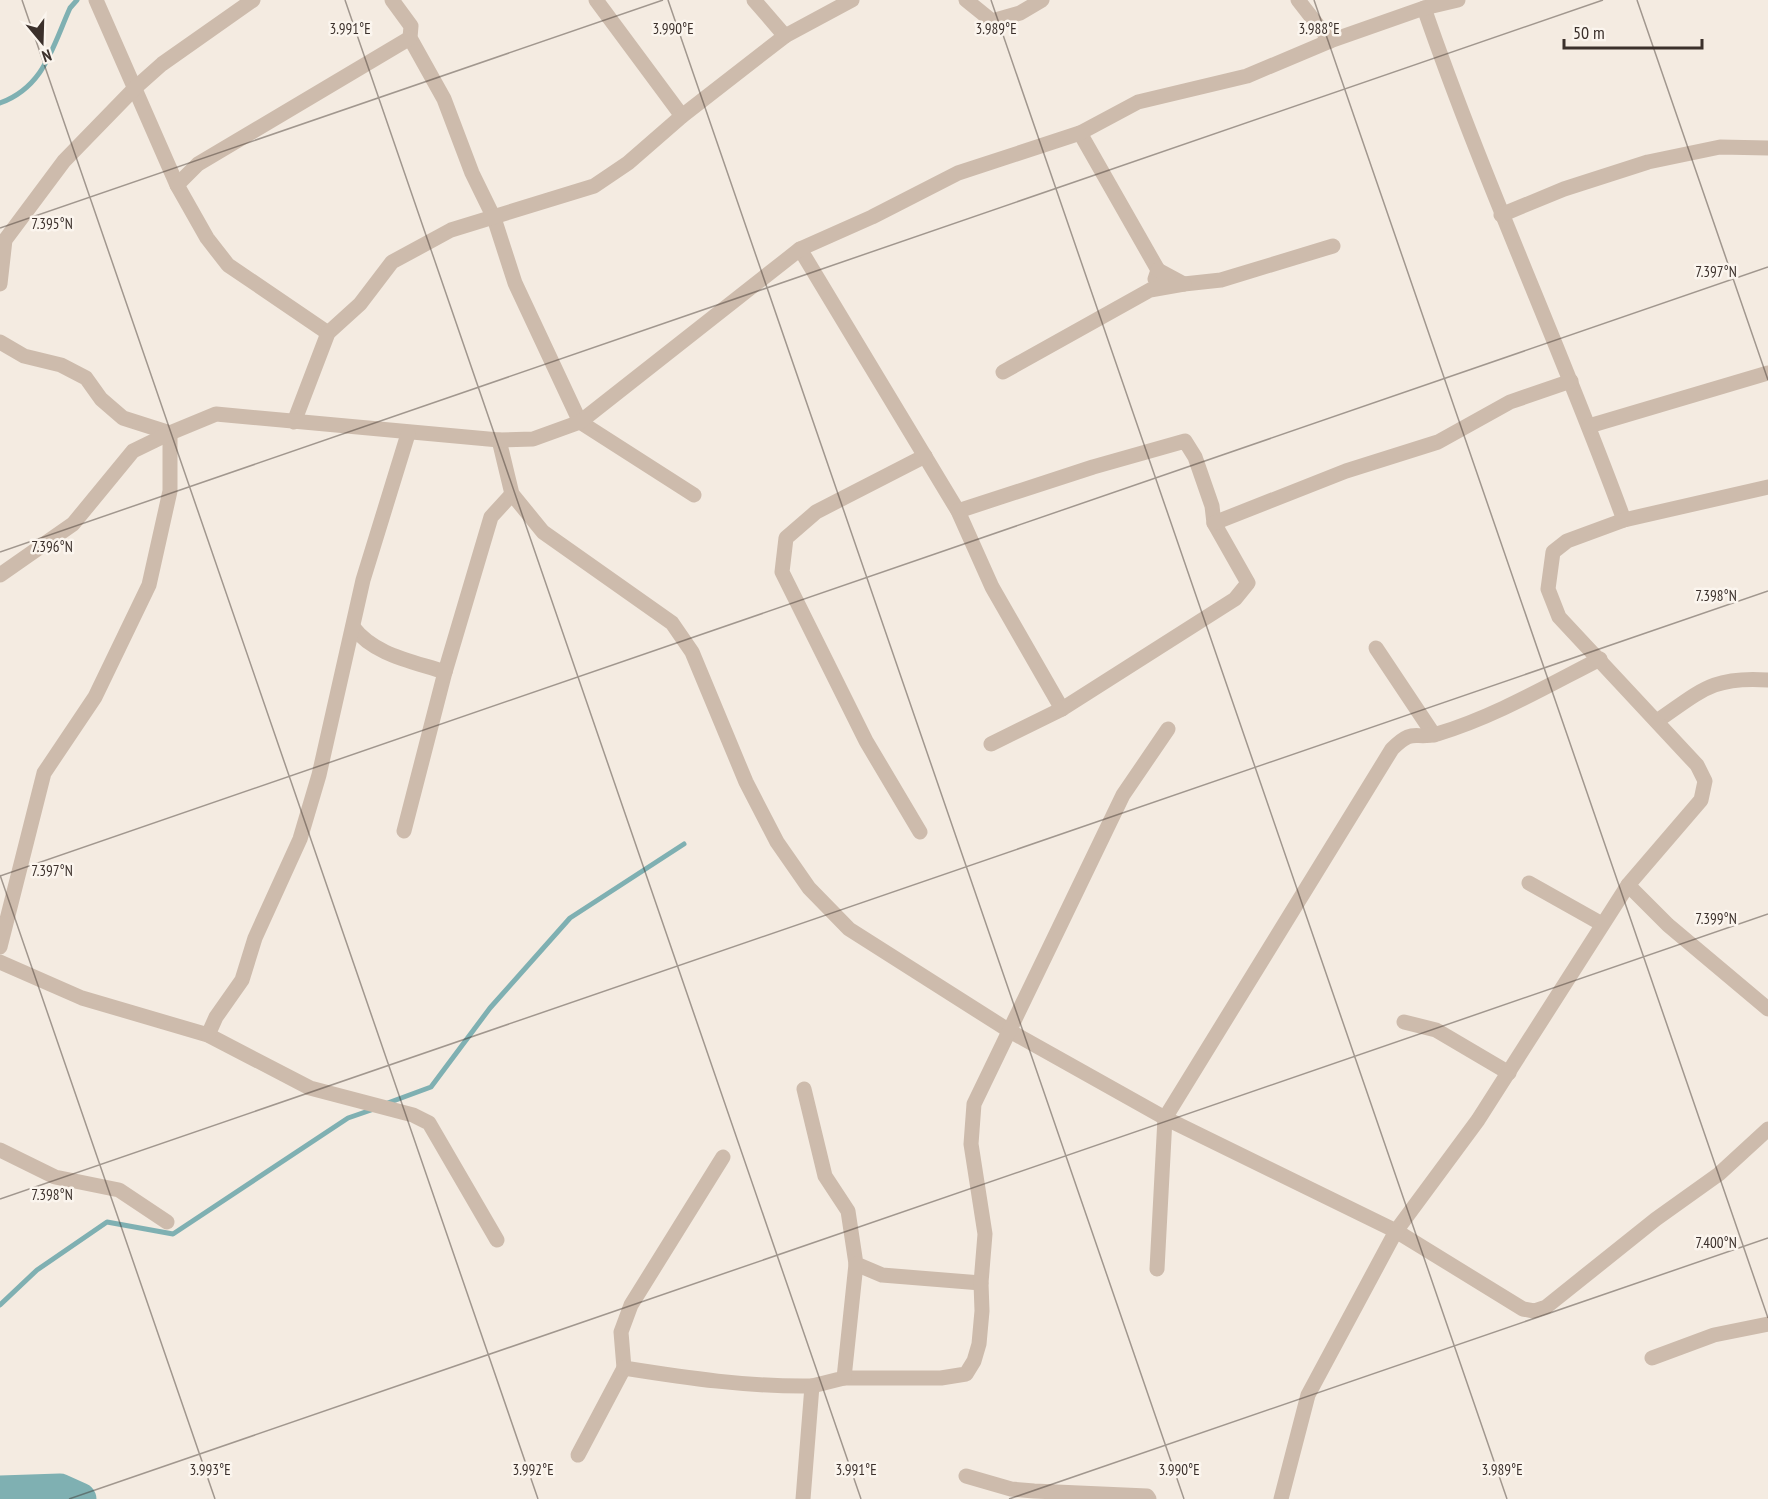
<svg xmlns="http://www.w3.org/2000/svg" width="1768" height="1499" viewBox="0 0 1768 1499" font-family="'PT Sans Narrow',sans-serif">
	<rect width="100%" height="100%" fill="#f4ebe1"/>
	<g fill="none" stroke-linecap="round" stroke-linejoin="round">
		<g stroke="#7fb0b2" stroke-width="5">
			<path d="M0,103C44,87 52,48 70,8L77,0"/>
			<path d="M385,1104L431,1087L490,1008L570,918L684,844"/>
			<path d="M0,1305L37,1270L107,1222L173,1234L348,1118L374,1109"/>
		</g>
		<path stroke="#7fb0b2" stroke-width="33" d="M0,1492L60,1490L80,1499"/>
		<g stroke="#cdbbac" stroke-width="15">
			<path d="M96,0L177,185L207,238L228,265L328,333"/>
			<path d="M392,0L411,26L410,38L444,99L472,173L494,218L515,283L580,422L694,495"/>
			<path d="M596,0L682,116"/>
			<path d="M754,0L785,36"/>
			<path d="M966,0L992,21L1020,13L1042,0"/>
			<path d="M1298,0L1330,41"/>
			<path d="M1424,8C1484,182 1561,348 1624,520"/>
			<path d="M1080,133L1158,270L1155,279"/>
			<path d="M177,185L198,164L410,38"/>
			<path d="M1501,215L1564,189L1648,162L1720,147L1768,148"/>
			<path d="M800,249L958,511L992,587L1062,709"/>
			<path d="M1158,270L1184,284L1221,280L1333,246"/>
			<path d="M0,284L5,240L64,161L135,88L162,64L253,0"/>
			<path d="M0,342L24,356L61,365L86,378L101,399L123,418L170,433V491L149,585L95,697L44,773L0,947"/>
			<path d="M1003,372L1150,290L1184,284"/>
			<path d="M294,422L328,333L360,304L392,262L451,230L594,186L628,163L682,116L785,36L852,0"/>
			<path d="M1589,426L1768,373"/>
			<path d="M499,440L512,494L543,532L672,623L692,652L746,782L777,842L809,888L849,929L1008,1030L1165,1118L1396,1231L1523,1309L1534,1311L1546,1307L1656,1219L1719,1174L1768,1129"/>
			<path d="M958,511L1093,467L1185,441L1195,457L1212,506L1214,523L1248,583L1235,599L1062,709L991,744"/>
			<path d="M1214,523L1346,471L1438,442L1510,402L1571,381"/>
			<path d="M0,575L73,524L133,451L170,433L216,414L499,440L533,439L580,422L800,249L872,217L958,173L1080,133L1138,102L1247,76L1330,41L1424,8L1458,0"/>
			<path d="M353,627C374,655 412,661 445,672"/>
			<path d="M1376,648L1434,735"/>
			<path d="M1657,721C1701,691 1712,676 1768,680"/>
			<path d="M404,831L445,672L491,517L512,494"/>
			<path d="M920,832L866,741L782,572L786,538L816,512L925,456"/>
			<path d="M1529,883L1602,924"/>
			<path d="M1628,885L1668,925L1768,1009"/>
			<path d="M0,962L82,998L208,1035L310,1088L413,1115L429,1123L497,1240"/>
			<path d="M1404,1022L1436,1030L1509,1073"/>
			<path d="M208,1035L216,1017L242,980L255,938L300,839L319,775L363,580L408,434"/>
			<path d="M804,1089L825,1176L848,1211L856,1264L882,1275L981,1283"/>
			<path d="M0,1150L55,1177L119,1190L167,1222"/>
			<path d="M723,1157L631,1305L621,1332L624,1368C687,1378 748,1387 812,1386"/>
			<path d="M1157,1269L1165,1118L1392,749C1414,727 1414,740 1437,734C1494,717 1547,686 1600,659"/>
			<path d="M1652,1358L1714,1335L1768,1324"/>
			<path d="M844,1378H941L966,1374L974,1361L979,1344L982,1311L981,1283L985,1234L971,1144L974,1104L1123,795L1168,729"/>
			<path d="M578,1455L624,1368"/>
			<path d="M966,1476L1011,1489L1034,1491L1147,1496L1149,1499"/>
			<path d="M803,1499L812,1386L844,1378L856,1264"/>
			<path d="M1281,1499L1308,1395L1396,1231L1478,1120L1628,885L1701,800L1705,781L1697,765L1559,617L1548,589L1553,552L1567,541L1624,520L1768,487"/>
		</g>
	</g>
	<path fill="none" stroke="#3b302b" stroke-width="1.5" stroke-opacity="0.45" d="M22,0L538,1499M345,0L861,1499M668,0L1184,1499M991,0L1507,1499M1314,0L1768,1318M1637,0L1768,380M0,228L663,0M0,552L1603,0M0,875L215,1499M0,876L1768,267M0,1199L1768,591M69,1499L1768,914M1009,1499L1768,1238"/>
	<g font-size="15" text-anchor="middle" fill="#3b302b" stroke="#fbf5ee" stroke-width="5" stroke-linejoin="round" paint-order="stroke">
		<text x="350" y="34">3.991°E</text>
		<text x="673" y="34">3.990°E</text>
		<text x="996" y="34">3.989°E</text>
		<text x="1319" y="34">3.988°E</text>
		<text x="52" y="229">7.395°N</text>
		<text x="1716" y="277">7.397°N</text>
		<text x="52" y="552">7.396°N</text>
		<text x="1716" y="601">7.398°N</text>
		<text x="52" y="876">7.397°N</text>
		<text x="1716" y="924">7.399°N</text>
		<text x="52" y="1200">7.398°N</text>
		<text x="1716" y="1248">7.400°N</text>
		<text x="210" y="1475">3.993°E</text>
		<text x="533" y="1475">3.992°E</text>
		<text x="856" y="1475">3.991°E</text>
		<text x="1179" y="1475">3.990°E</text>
		<text x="1502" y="1475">3.989°E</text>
	</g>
	<g transform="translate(42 42) rotate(161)" stroke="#fbf5ee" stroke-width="4.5" paint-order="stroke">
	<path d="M0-4.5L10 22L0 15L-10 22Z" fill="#3b302b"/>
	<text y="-9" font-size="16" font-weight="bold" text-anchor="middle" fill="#3b302b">N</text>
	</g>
	<path d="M1564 39v9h138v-9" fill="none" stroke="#3b302b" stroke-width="3"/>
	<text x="1573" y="39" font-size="18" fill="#3b302b" stroke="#fbf5ee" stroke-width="4.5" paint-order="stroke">50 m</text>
</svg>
